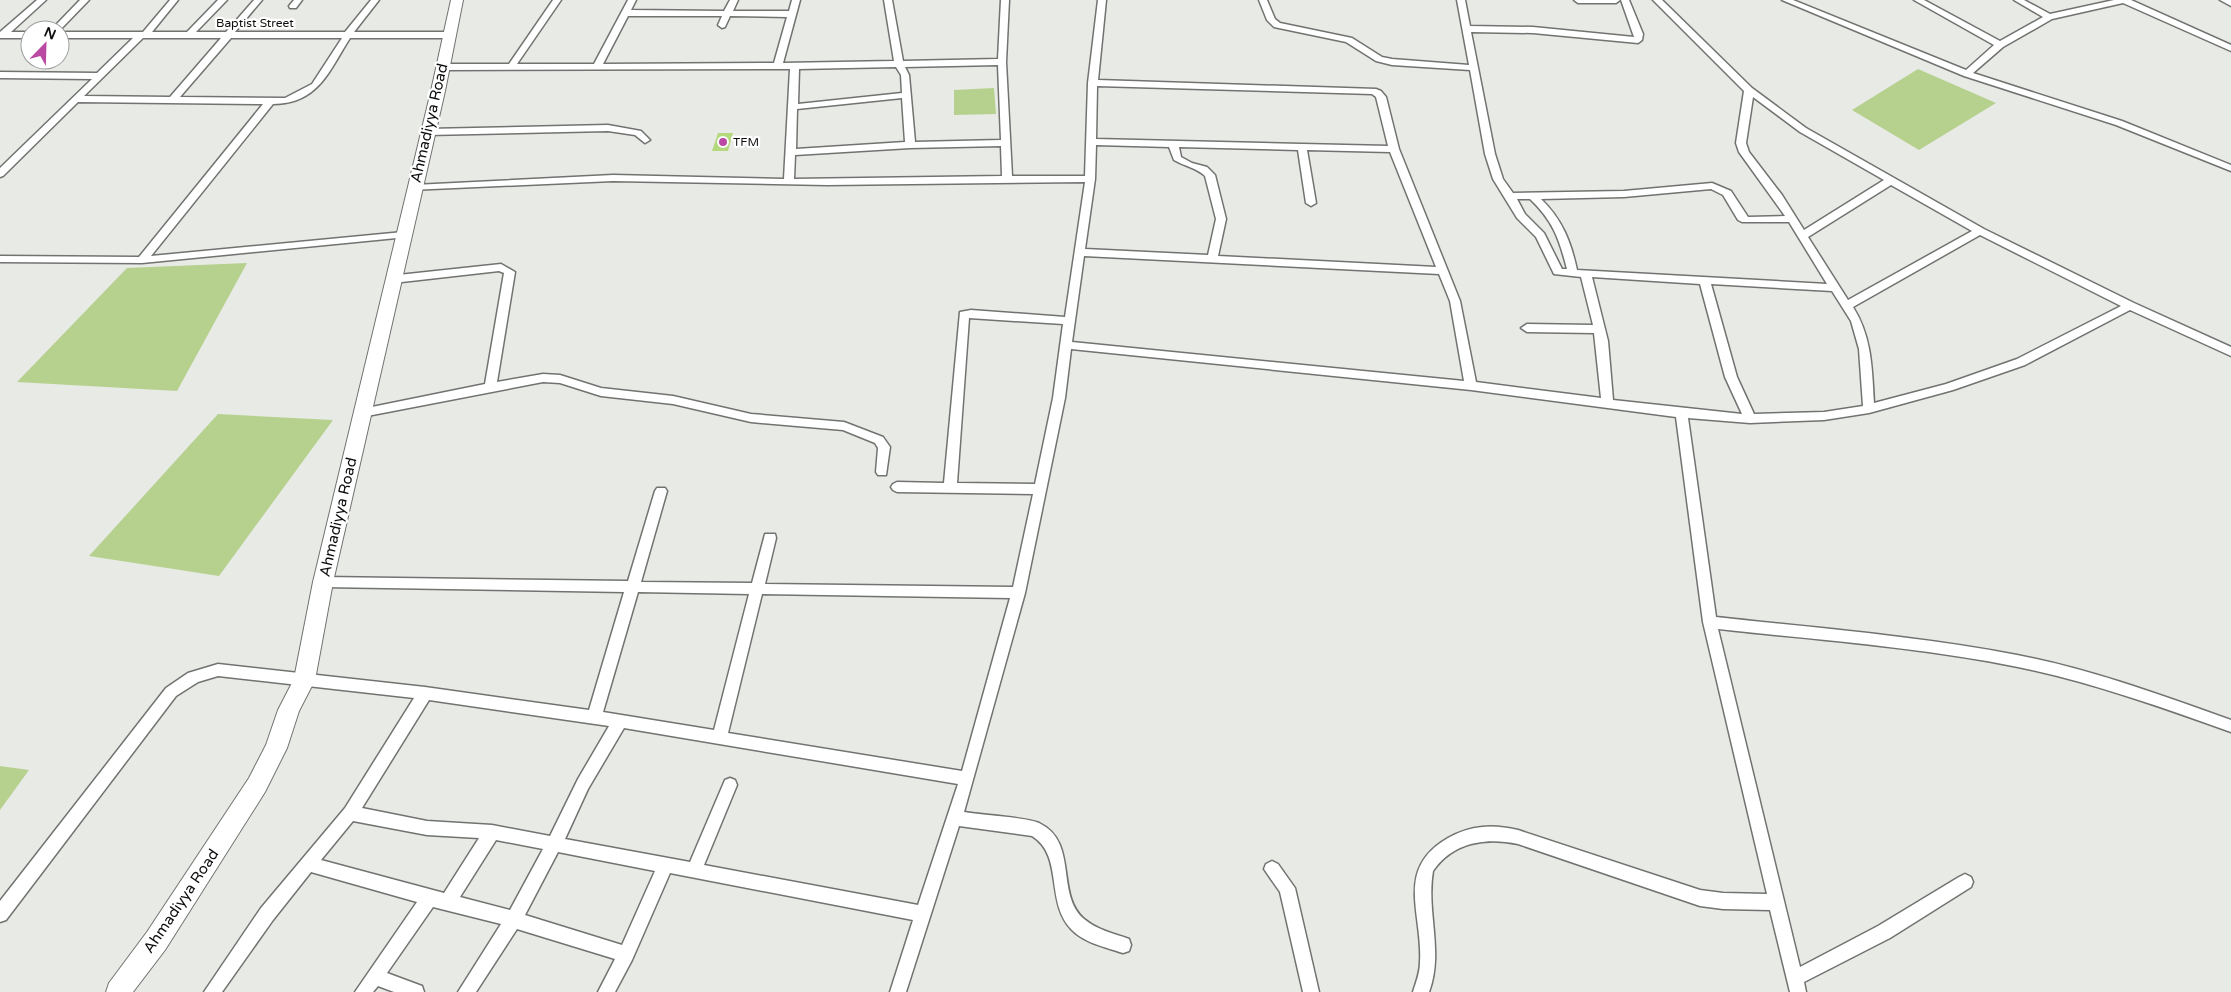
<svg xmlns="http://www.w3.org/2000/svg" width="2231" height="992" viewBox="0 0 2231 992" font-family="'Varela Round',sans-serif">
	<rect width="100%" height="100%" fill="#e8eae6"/>
	<g fill="#b6d18e">
		<path d="M1918,69L1996,103L1919,150L1852,110Z"/>
		<path d="M994,88L996,114L954,115V90Z"/>
		<path d="M247,263L177,391L17,382L127,268Z"/>
		<path d="M218,414L333,420L219,576L89,556Z"/>
		<path d="M0,766L29,770L0,810Z"/>
	</g>
	<path fill="#b4d87c" d="M718,133H733L728,151H712Z"/>
	<g fill="none" stroke-linecap="round" stroke-linejoin="round">
		<g stroke="#717370" stroke-width="3">
			<g id="street">
				<path d="M37,0H46L11,32H30V38H0V32Z"/>
				<path d="M80,0H89L60,30H51Z"/>
				<path d="M170,0H178L152,32H187L218,0H227L196,32H226L254,0H262L235,32H345L371,0H379L354,32H450L454,35L450,38H350C329,71 318,104 273,104L151,256L403,232L407,233V237L142,263L0,262V256L139,257L263,104L78,102L3,176L0,177V168L92,79L0,78V72L97,73L133,38H60V32H143ZM143,38H221L170,97L84,96ZM231,38H342L312,84L285,98L180,97Z"/>
				<path d="M294,0H302L296,8H290L289,6Z"/>
				<path d="M553,0H561L517,64H594L628,0H636L631,10L724,11L730,0H738L733,11H789L792,0H800L783,63L894,61L884,0H892L903,61L998,59L1001,0H1009L1006,62L1012,176H1085L1088,83L1098,0H1106L1098,80L1376,89L1381,91L1386,97L1399,149L1460,301L1476,382L1601,398L1594,333L1527,332L1521,328L1527,324L1593,325L1581,277L1554,274L1536,237L1517,218L1493,179L1485,154L1470,70L1392,65L1376,61L1346,42L1274,27L1267,20L1259,0H1267L1275,19L1280,23L1352,38L1382,57L1392,59L1469,65L1457,0H1465L1470,26L1533,27L1634,37L1621,0H1629L1643,34L1642,40L1638,43L1533,33L1471,32L1495,154L1503,179L1513,193L1624,191L1712,183L1731,191L1748,217L1785,216L1739,152L1736,143L1744,91L1653,0H1662L1752,88L1806,128L1984,229L2134,303L2231,347V356L2130,310L2025,365L1953,390L1869,413L1824,420L1750,423L1688,418L1716,617C1816,628 1918,636 2017,655C2090,669 2161,695 2231,720V732C2161,707 2091,682 2018,667C1919,647 1818,640 1718,629L1800,967L1878,926L1959,877L1965,874L1971,877L1973,882L1971,887L1890,938L1804,982L1806,992H1790L1770,910L1723,909L1700,906L1518,844C1486,837 1453,842 1433,871C1426,912 1444,952 1429,992H1413C1416,982 1420,973 1420,962C1423,914 1394,869 1448,838C1471,825 1493,824 1518,830L1700,890L1723,893L1767,894L1703,622L1676,417L1471,390L1071,349L1065,398L1025,593L964,812C981,815 1025,817 1039,823C1079,842 1055,894 1084,919C1097,930 1113,933 1129,939L1131,945L1129,951L1123,953C1105,947 1084,943 1071,929C1045,901 1064,856 1032,836L959,826L906,992H890L913,920L670,873L632,960L615,992H598L615,959L517,929L476,992H458L501,924L433,907L387,973L422,986L424,992H394L378,986L373,992H355L417,902L311,872L273,920L222,992H204L261,908L345,808L414,698L218,676L198,682L176,696L6,920L0,922V901L166,688L188,673L218,664L425,687L589,710L624,592L323,587L318,586L316,582L318,578L323,577L628,581L655,491L657,488H665L667,491L641,582L752,583L764,538L765,534H775L776,538L765,584L1013,587L1033,494L897,492L893,490L891,487L893,484L897,482L944,483L960,312L971,310L1065,317L1085,182L827,185L613,181L410,190V186L414,185L613,175L784,179L790,69L442,70L438,67L442,64H509ZM628,16H722L718,25L722,28L725,27L730,16L787,17L774,63L603,64ZM998,65L1001,140L915,142L909,75L905,67ZM896,67L901,75L902,93L798,104L799,69ZM1097,86L1372,94L1376,97L1388,146L1096,139ZM1753,97L1800,132L1884,180L1804,230L1782,195L1749,152L1746,143ZM902,98L905,142L796,149L797,109ZM1096,145L1169,147L1174,160C1184,166 1197,168 1205,176L1216,219L1208,255L1085,249L1095,179ZM1001,146L1002,176L794,179L795,155L910,148ZM1179,147L1298,150L1306,203L1311,206L1316,203L1307,150L1390,152L1436,267L1218,256L1226,219L1215,175L1207,167L1192,163L1181,157ZM1891,185L1972,231L1848,300L1808,237ZM1711,189L1723,195L1738,220L1742,222H1789L1827,284L1577,270C1571,242 1562,219 1541,199L1624,197ZM1517,199H1530C1553,221 1559,238 1567,269H1562L1544,233L1525,214ZM1980,235L2121,306L2017,359L1946,384L1874,403C1872,369 1872,337 1853,307ZM1084,256L1439,274L1450,301L1464,381L1072,342ZM1592,277L1700,284L1725,377L1742,414L1613,400L1608,341ZM1711,284L1832,291L1851,321L1859,349L1863,406L1824,412L1754,414L1737,377ZM969,318L1063,324L1053,398L1035,484L957,483ZM638,592L749,594L714,730L603,712ZM762,594L1010,598L962,771L728,733ZM429,700L609,726L578,779L550,836L492,825L427,821L362,808ZM624,728L958,784L918,905L704,865L737,785L735,780L730,778L725,780L690,862L565,839L588,789ZM353,821L427,835L479,838L444,893L321,860ZM496,840L543,849L510,910L460,897ZM558,852L655,871L622,945L525,915Z"/>
				<path d="M1574,0H1620L1616,3H1578Z"/>
				<path d="M1782,0H1793L1966,70L1994,45L1914,0H1924L2000,41L2043,17L2014,0H2024L2050,14L2114,0H2131L2231,45V51L2123,3L2052,19L2003,47L1973,73L2122,121L2231,165V171L2116,125L1964,76Z"/>
				<path d="M2220,0H2231V6Z"/>
				<path d="M608,125L641,131L650,140L645,143L635,135L608,131L428,135L423,132L428,129Z"/>
				<path d="M501,264L515,272L497,382L543,374L560,375L601,388L673,396L751,414L844,422L883,437L890,447L886,475H878L876,472L878,448L875,443L843,430L751,422L673,404L601,396L560,383L543,382L362,417L358,416L356,413L358,410L362,409L485,384L504,273L499,271L393,283L388,279L389,276Z"/>
				<path d="M1272,861L1278,864L1295,888L1319,992H1303L1280,892L1264,869L1266,864Z"/>
			</g>
		</g>
		<g stroke="#717370" stroke-width="2">
			<path id="secondary" d="M451,0H463L445,91L333,582L315,680L299,711L287,748L265,792L165,950L133,992H106L109,983L147,932L249,778L266,745L278,710L294,679L313,582L431,91Z"/>
		</g>
		<use href="#street" fill="#fff" fill-rule="evenodd"/>
		<use href="#secondary" fill="#fff" fill-rule="evenodd"/>
	</g>
	<circle fill="#ba49a3" stroke="#fff" stroke-width="2" cx="723" cy="142" r="5"/>
	<g text-anchor="middle" stroke-width="4.5" stroke-linejoin="round" paint-order="stroke">
		<g font-size="12" fill="#0e0e0d" stroke="#fff">
			<text x="255" y="27">Baptist Street</text>
		</g>
		<g font-size="12" fill="#0e0e0d" stroke="#fff" text-anchor="start">
			<text x="733" y="146">TFM</text>
		</g>
		<g font-size="15" fill="#0e0e0d" stroke="#fff">
			<text transform="translate(429 123) rotate(-77)" y="5">Ahmadiyya Road</text>
			<text transform="translate(338 517) rotate(-77)" y="5">Ahmadiyya Road</text>
			<text transform="translate(181 901) rotate(-56)" y="5">Ahmadiyya Road</text>
		</g>
	</g>
	<g transform="translate(45 45) rotate(23)"><circle r="24" fill="#ffffff" stroke="#9f9f9e"/>
	<path d="M0-4L9 19L0 12L-9 19Z" fill="#ba49a3"/>
	<text y="-8" font-size="14" font-weight="bold" text-anchor="middle" fill="#0e0e0d">N</text>
	</g>
</svg>
